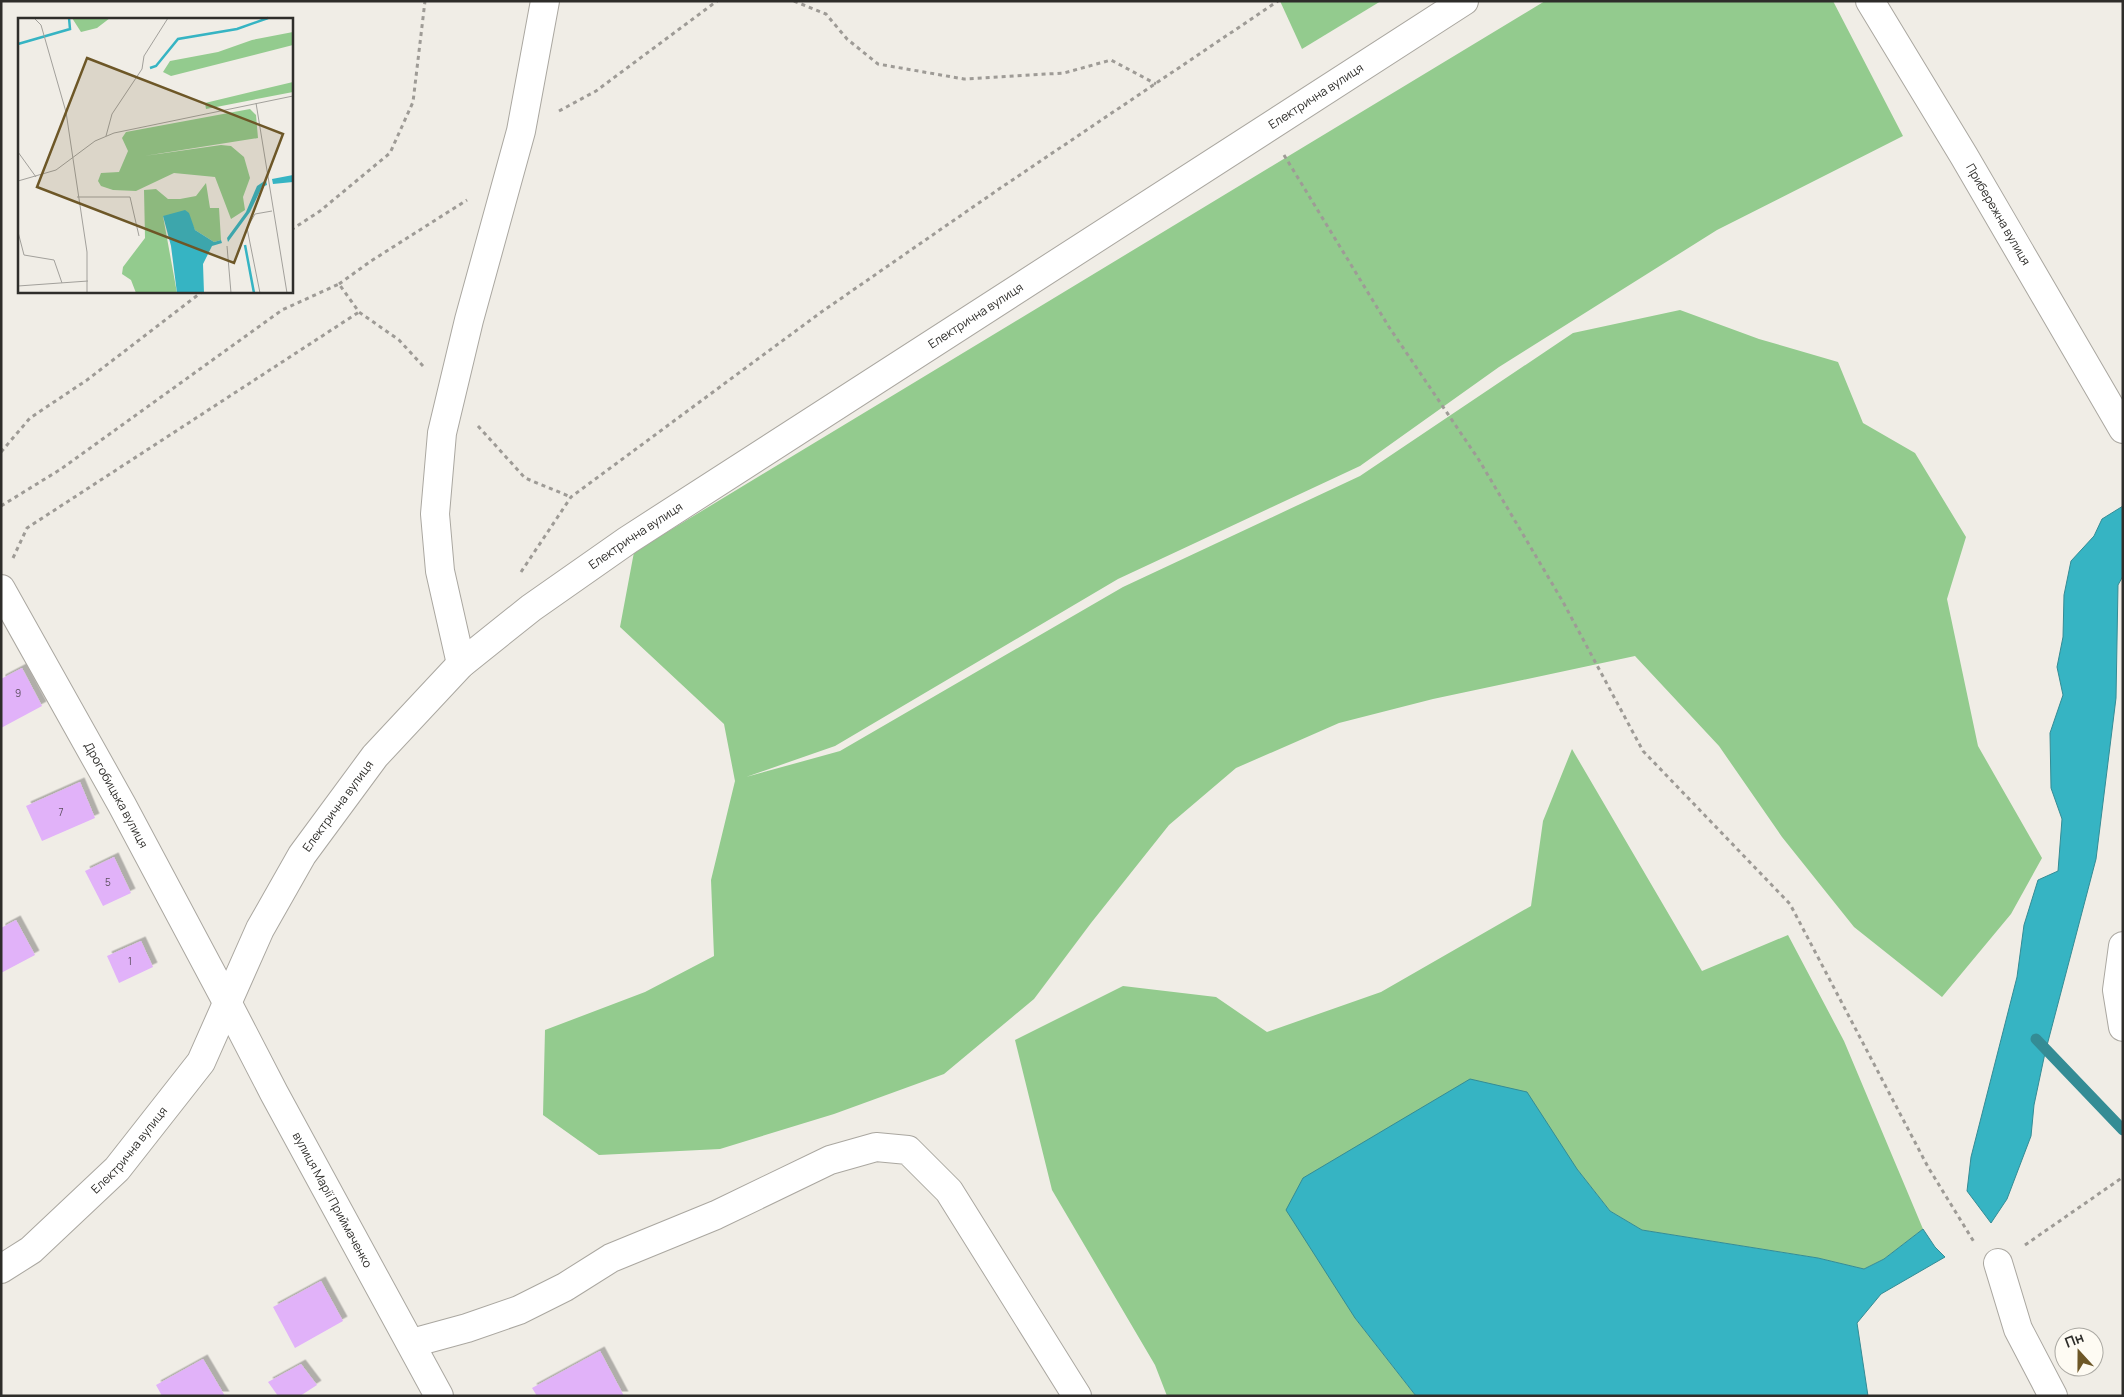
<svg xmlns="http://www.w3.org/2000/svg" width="2124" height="1397" viewBox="0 0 2124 1397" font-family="Manrope,sans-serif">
	<defs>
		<filter id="shadow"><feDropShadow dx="4.5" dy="-4.5" stdDeviation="0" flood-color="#0004"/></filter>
	</defs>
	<rect width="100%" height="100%" fill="#f0ede6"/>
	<g fill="#93cb8e">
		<path d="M1280,1H1381L1302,49Z"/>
		<path d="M1545,1H1833L1903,136L1717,230L1499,367L1360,466L1118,579L835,746L746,777L840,751L1123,587L1360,476L1573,333L1680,310L1759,339L1838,362L1863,423L1915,453L1966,537L1947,599L1978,746L2042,858L2011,914L1942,997L1854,927L1782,837L1719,746L1635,656L1433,699L1339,723L1236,768L1169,825L1091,923L1034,999L944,1074L834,1114L720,1149L599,1155L543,1115L545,1030L645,992L714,956L711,880L735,781L724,724L620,627L634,552Z"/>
		<path d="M1572,749L1702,971L1788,935L1844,1041L1923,1229L1884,1259L1864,1269L1818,1258L1642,1230L1610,1211L1577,1169L1355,1318L1416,1396H1167L1155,1365L1052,1190L1015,1040L1123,986L1216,997L1267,1032L1381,992L1531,906L1543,821Z"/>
	</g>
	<g fill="#36b4c3" stroke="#348c95">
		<path d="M2123,506V576L2118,585L2116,698L2096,859L2045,1053L2034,1105L2031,1136L2007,1199L1991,1223L1967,1191L1971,1157L2017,977L2024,925L2038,880L2058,871L2062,819L2051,788L2050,733L2063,695L2057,667L2063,637L2064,595L2071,561L2094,536L2102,519Z"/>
		<path d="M1470,1079L1527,1092L1577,1169L1610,1211L1642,1230L1818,1258L1864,1269L1884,1259L1923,1229L1935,1247L1945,1257L1881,1294L1857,1323L1868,1396H1416L1355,1318L1286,1210L1303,1178Z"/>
	</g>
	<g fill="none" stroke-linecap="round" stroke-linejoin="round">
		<path stroke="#348c95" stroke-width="11" d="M2036,1039L2123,1130"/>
	</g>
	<g fill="#e1b2f9" filter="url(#shadow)">
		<path d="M22,668L42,706L1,728V679Z"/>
		<path d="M80,782L95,818L42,841L26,806Z"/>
		<path d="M114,857L131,893L103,906L85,871Z"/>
		<path d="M16,920L35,955L1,973V928Z"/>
		<path d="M141,941L153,967L119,983L107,956Z"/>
		<path d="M321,1281L343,1321L295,1348L273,1307Z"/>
		<path d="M600,1351L624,1396H537L532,1388Z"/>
		<path d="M203,1359L225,1396H162L156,1385Z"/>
		<path d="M301,1364L317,1385L300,1396H278L268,1382Z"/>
	</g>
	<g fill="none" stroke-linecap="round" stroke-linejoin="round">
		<g stroke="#aaa7a0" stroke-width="30">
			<g id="minor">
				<path id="s1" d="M1870,1L1964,156L2123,429"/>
				<path id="s2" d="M1,589L122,805L228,1004L274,1093L439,1396"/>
				<path d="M461,664L440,571L435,514L442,433L469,320L521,131L545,1"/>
				<path d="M2123,946L2117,990L2123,1027"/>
				<path d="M1998,1263L2018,1329L2053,1396"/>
				<path id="s3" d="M1,1269L31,1250L117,1169L201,1062L260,929L302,855L375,756L461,664L531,608L628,540L1464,1"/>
				<path d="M412,1343L467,1328L519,1310L565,1287L611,1258L716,1215L830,1160L876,1147L908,1150L949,1191L1077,1396"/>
			</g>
		</g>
		<g stroke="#9e9b96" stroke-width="3" stroke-dasharray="4 4" stroke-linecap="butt">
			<path d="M794,1L826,14L847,39L878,64L964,79L1064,73L1111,60L1156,84"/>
			<path d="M559,111L596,91L717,1"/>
			<path d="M1284,155L1389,327L1479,460L1563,602L1643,751L1790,904L1928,1167L1974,1242"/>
			<path d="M291,230L320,211L390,153L413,102L425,1"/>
			<path d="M339,284L371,261L467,200"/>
			<path d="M478,426L525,478L571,497"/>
			<path d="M1,452L30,418L87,380L203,291"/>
			<path d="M1,506L61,469L282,310L339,284L359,312L399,340L423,366"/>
			<path d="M13,558L27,528L359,312"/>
			<path d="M521,572L571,497L820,313L999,189L1278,1"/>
			<path d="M2025,1245L2123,1177"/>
		</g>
		<use href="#minor" stroke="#fff" stroke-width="28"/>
	</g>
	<g text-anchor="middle" stroke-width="4" stroke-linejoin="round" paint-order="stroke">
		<g font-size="10" fill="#5b4e5e">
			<text x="18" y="697">9</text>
			<text x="61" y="816">7</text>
			<text x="108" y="886">5</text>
			<text x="130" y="965">1</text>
		</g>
		<g font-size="12" fill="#2e2d2a" stroke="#fefbf3">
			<text dy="4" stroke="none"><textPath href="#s3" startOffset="1796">Електрична вулиця</textPath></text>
			<text dy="4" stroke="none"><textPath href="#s1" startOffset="249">Прибережна вулиця</textPath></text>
			<text dy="4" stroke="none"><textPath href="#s3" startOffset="1391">Електрична вулиця</textPath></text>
			<text dy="4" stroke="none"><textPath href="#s3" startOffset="986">Електрична вулиця</textPath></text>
			<text dy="4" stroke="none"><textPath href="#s2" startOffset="236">Дрогобицька вулиця</textPath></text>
			<text dy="4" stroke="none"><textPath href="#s3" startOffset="581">Електрична вулиця</textPath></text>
			<text dy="4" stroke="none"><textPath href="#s3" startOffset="176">Електрична вулиця</textPath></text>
			<text dy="4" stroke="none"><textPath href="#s2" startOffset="695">вулиця Марії Приймаченко</textPath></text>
		</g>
	</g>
	<g transform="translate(18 18)">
		<rect width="275" height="275" fill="#f0ede6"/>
		<path d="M54,0H92L79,10L63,14ZM275,14V27L153,58L145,54L152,43L200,34L234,22ZM275,64V74L188,91L187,85ZM232,91L238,97L240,120L126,138L203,127L213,128L226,139L232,160L225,179L227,192L213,201L197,159L156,155L118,173L95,172L83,168L80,163L83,155L101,154L110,133L104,120L108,114ZM188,165L192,190H201L203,222L196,224L177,212L173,204L145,198L159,275H118L113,262L104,256L105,249L127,220L126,172L138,171L150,181H162L178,178Z" fill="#93cb8e"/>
		<path d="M275,157V164L255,166L254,161ZM248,162L249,167L244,169L232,194L210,224L209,220L228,194L239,168ZM167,192L171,195L177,212L196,224L203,222L204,225L194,228L185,246L186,275H159L153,228L145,198Z" fill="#36b4c3"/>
		<path fill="none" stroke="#36b4c3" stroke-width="2.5" d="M0,26L52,11L51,0M132,50L138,48L160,21L219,11L250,0M227,227L236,275"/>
		<path fill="none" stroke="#a2a09b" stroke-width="1" d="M16,0L23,7L48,94L69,234V275M238,85L269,275M88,118L94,96L124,51L126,38L150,0M0,134L18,159M0,163L38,152L77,123L96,115L275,78M59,179H112L121,218M0,214L6,237L36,242L44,265M209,228L213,275M0,268L70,263M242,275L229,210L237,196L254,193"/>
		<path fill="#6d5727" fill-opacity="0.15" stroke="#6d5727" stroke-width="2.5" d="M69,40L265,116L216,245L19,169Z"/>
		<rect width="275" height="275" fill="none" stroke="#2e2d2a" stroke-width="2.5"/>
	</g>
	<rect width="2124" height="1397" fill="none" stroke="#2e2d2a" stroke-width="5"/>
	<g transform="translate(2079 1352) rotate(339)"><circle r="24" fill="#fefbf3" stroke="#aba9a3"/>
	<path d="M0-4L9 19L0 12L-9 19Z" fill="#6d5727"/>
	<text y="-8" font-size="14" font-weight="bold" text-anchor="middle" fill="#2e2d2a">Пн</text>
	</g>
</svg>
